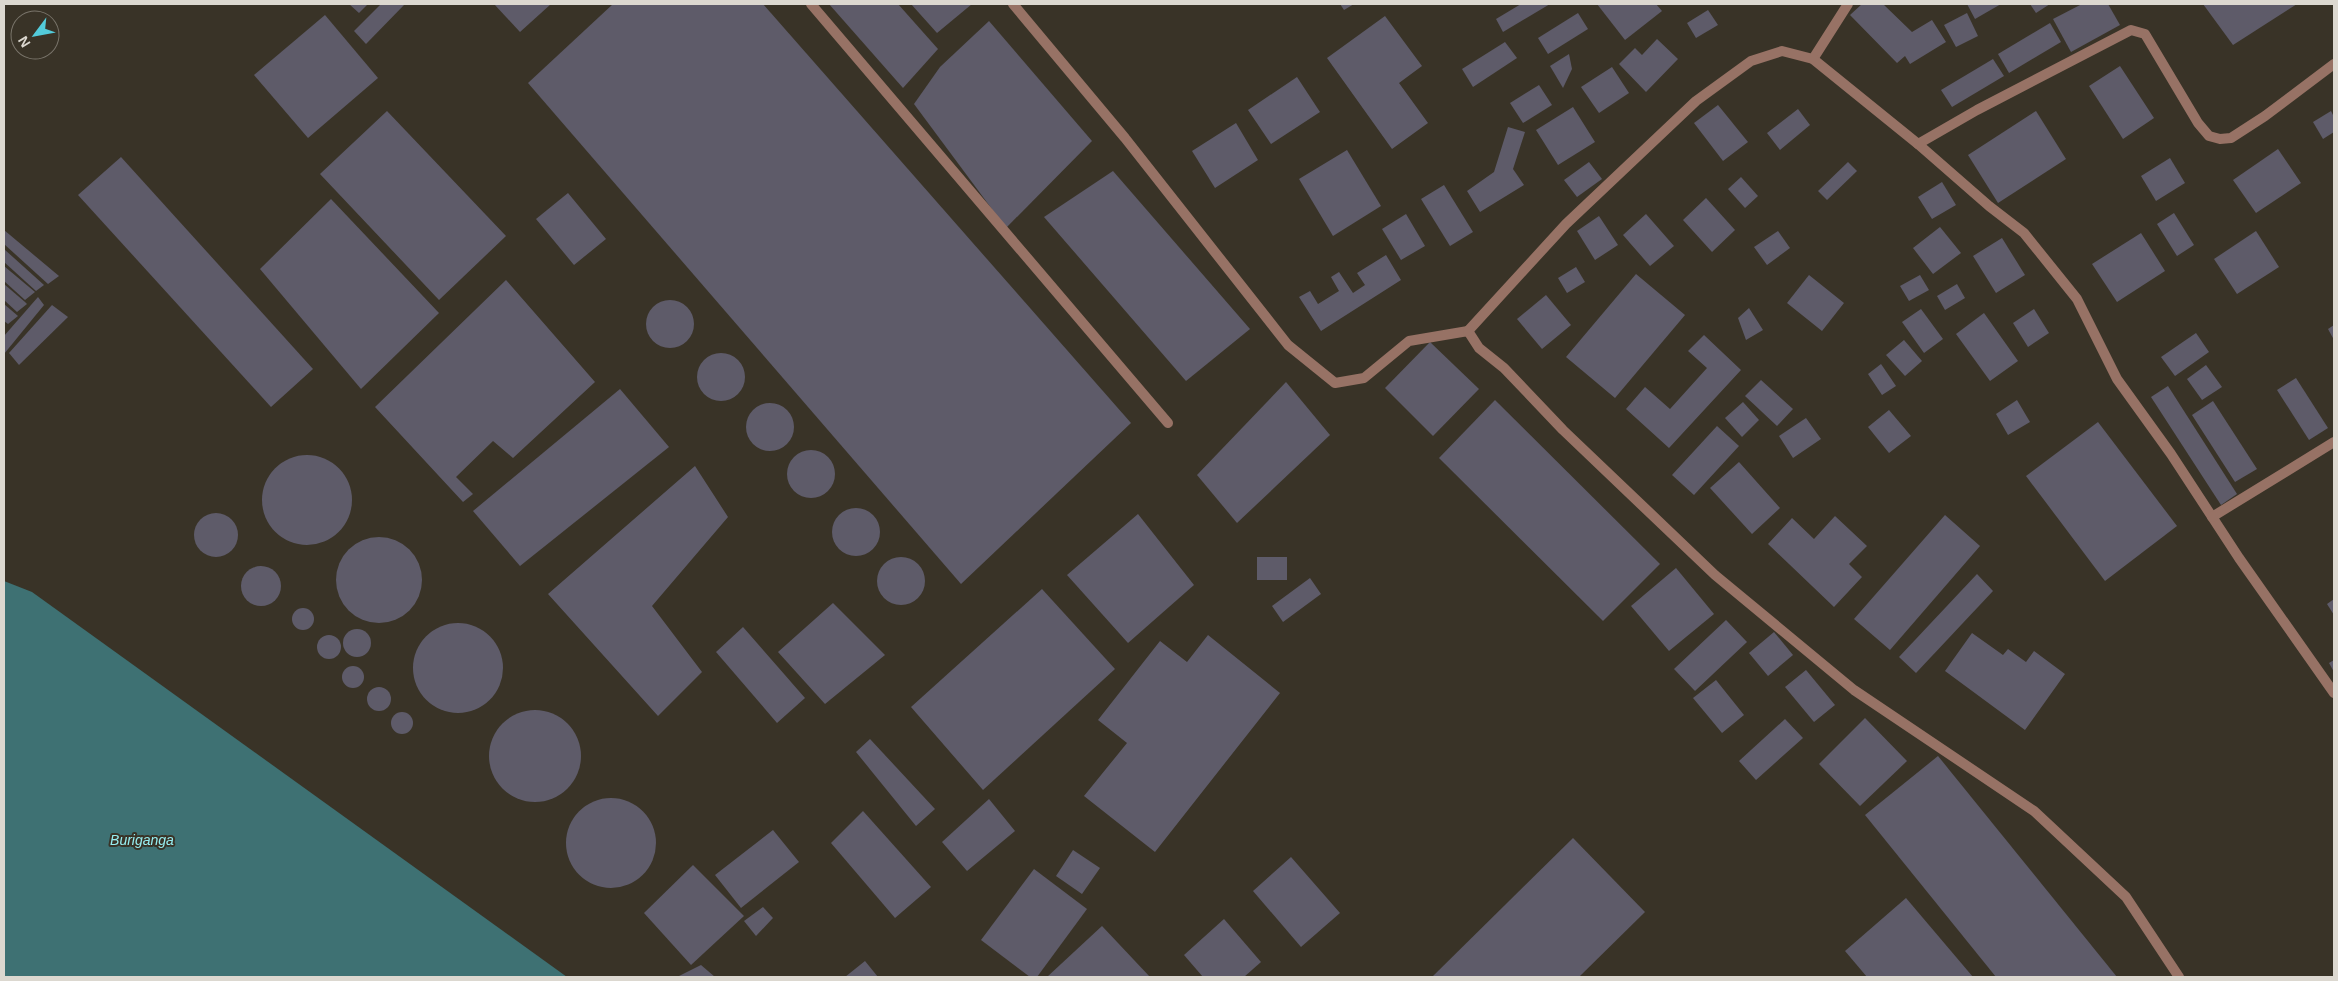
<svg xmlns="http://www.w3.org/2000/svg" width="2338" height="981" viewBox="0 0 2338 981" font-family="Helvetica,sans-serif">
	<rect width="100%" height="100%" fill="#393327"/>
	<path fill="#3e7173" d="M4,581L32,592L567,977H4Z"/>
	<g fill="#5e5b69">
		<path d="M349,4H368L359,13Z"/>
		<path d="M381,4H405L366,44L354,31Z"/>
		<path d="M494,4H551L520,32Z"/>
		<path d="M613,4H763L1131,423L961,584L528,83Z"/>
		<path d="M829,4H898L938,49L903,88Z"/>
		<path d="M911,4H972L937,33Z"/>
		<path d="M1340,4H1354L1344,10Z"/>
		<path d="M1521,4H1550L1503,32L1496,19Z"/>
		<path d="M1597,4H1656L1662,11L1625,40Z"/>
		<path d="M1862,4H1883L1912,32L1932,20L1946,42L1910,64L1905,56L1897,63L1850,15Z"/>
		<path d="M1967,4H2001L1975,19Z"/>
		<path d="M2030,4H2050L2036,13Z"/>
		<path d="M2082,4H2108L2120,25L2071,52L2053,19Z"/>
		<path d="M2203,4H2297L2233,45Z"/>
		<path d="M1708,10L1718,25L1696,38L1687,23Z"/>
		<path d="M1578,13L1588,29L1548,54L1538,38Z"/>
		<path d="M1967,13L1978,36L1956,47L1944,25Z"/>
		<path d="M325,15L378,78L308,138L254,75Z"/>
		<path d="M1385,16L1422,66L1399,83L1428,123L1392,149L1327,58Z"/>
		<path d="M989,21L1092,141L1006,228L914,104L940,67Z"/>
		<path d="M2050,23L2061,42L2009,73L1998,54Z"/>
		<path d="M1657,39L1678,59L1646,92L1619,64L1635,48L1642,55Z"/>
		<path d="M1505,42L1517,58L1473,87L1462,69Z"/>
		<path d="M1569,54L1572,69L1563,88L1550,66Z"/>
		<path d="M1993,59L2004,76L1952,107L1941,90Z"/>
		<path d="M2120,66L2154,118L2123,139L2089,86Z"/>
		<path d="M1612,67L1629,93L1599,113L1581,87Z"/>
		<path d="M1297,77L1320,112L1271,144L1248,110Z"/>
		<path d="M1539,85L1552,105L1523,123L1510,103Z"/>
		<path d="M1718,105L1748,142L1723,161L1694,123Z"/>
		<path d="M1573,107L1595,142L1558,165L1536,130Z"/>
		<path d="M1798,109L1810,125L1780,150L1767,133Z"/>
		<path d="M387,111L506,236L439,300L320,174Z"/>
		<path d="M2036,111L2066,159L1998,203L1968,155Z"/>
		<path d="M2331,111L2334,117V132L2323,139L2313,122Z"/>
		<path d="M1236,123L1258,160L1215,188L1192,151Z"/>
		<path d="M1508,127L1525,132L1513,169L1524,185L1480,212L1467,191L1494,172Z"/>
		<path d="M2278,149L2301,183L2256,213L2233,180Z"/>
		<path d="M1347,150L1381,206L1333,236L1299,179Z"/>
		<path d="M121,157L313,369L271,407L78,195Z"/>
		<path d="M2170,158L2185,183L2156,201L2141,176Z"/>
		<path d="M1589,162L1602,179L1577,197L1564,180Z"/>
		<path d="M1848,162L1857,171L1827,200L1818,191Z"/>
		<path d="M1113,171L1250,329L1186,381L1044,217Z"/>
		<path d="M1741,177L1758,196L1745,208L1728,189Z"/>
		<path d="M1942,182L1956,205L1932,219L1918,197Z"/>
		<path d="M1444,185L1473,232L1450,246L1421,199Z"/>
		<path d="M568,193L606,239L574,265L536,219Z"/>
		<path d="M1706,198L1735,230L1712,252L1683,220Z"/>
		<path d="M331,199L439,313L361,389L260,269Z"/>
		<path d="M2174,213L2194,245L2177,256L2157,224Z"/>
		<path d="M1406,214L1425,246L1401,260L1382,229Z"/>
		<path d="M1646,214L1674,246L1650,266L1623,235Z"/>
		<path d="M1599,216L1618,245L1595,260L1577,231Z"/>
		<path d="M1940,227L1961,253L1933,274L1913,248Z"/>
		<path d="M4,230L59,276L48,284L4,244Z"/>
		<path d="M1778,231L1790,248L1767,265L1754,247Z"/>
		<path d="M2256,231L2279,267L2237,294L2214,259Z"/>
		<path d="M2141,233L2165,271L2117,302L2092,264Z"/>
		<path d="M2002,238L2025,275L1996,293L1973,256Z"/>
		<path d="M4,249L44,285L36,291L4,262Z"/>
		<path d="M1386,255L1401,280L1321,331L1299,297L1310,291L1318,304L1339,291L1331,277L1339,272L1353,293L1365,285L1357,273Z"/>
		<path d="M4,266L35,292L25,300L4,281Z"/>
		<path d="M1576,267L1585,282L1567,293L1558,278Z"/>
		<path d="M1636,274L1685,315L1615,398L1566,357Z"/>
		<path d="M1809,275L1844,303L1822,331L1787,303Z"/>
		<path d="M1920,275L1929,290L1909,301L1900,286Z"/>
		<path d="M506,280L595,382L513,458L493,441L456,477L473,494L463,502L375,407Z"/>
		<path d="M4,284L25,302L27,304L17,312L4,300Z"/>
		<path d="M1957,284L1965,298L1945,310L1937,296Z"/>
		<path d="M1546,295L1571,325L1542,349L1517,319Z"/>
		<path d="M38,297L44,305L4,354V336Z"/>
		<circle cx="670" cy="324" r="24"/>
		<path d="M4,304L18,316L8,324L4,321Z"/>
		<path d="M52,305L68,317L19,365L9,353Z"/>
		<path d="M1749,308L1763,330L1746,340L1738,318Z"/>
		<path d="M1921,309L1943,339L1924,353L1902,322Z"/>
		<path d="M2034,309L2049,333L2028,347L2013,323Z"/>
		<path d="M1984,313L2018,361L1990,381L1956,334Z"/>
		<path d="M2334,325V340L2328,329Z"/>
		<path d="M2196,333L2209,352L2175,376L2161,357Z"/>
		<path d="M1704,335L1741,370L1669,448L1626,409L1645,387L1670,409L1707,368L1688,351Z"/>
		<path d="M1904,340L1922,361L1905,376L1886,355Z"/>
		<path d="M1430,342L1479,389L1433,436L1385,388Z"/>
		<circle cx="721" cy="377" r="24"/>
		<path d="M1881,364L1896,386L1882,395L1868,374Z"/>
		<path d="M2206,365L2222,387L2202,400L2187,379Z"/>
		<path d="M2296,378L2328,428L2309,440L2277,390Z"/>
		<path d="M1761,380L1793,409L1777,426L1745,396Z"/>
		<path d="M1286,382L1330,435L1237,523L1197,475Z"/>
		<path d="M2168,386L2237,494L2221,505L2151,397Z"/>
		<path d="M620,389L669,447L520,566L473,511Z"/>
		<path d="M1495,400L1660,564L1603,621L1439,458Z"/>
		<path d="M2017,400L2030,422L2008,435L1996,414Z"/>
		<path d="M2213,401L2257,469L2235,482L2192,415Z"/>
		<path d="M1743,402L1759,420L1742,437L1725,418Z"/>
		<circle cx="770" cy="427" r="24"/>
		<path d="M1889,410L1911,436L1889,453L1868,427Z"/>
		<path d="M1806,418L1821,439L1793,458L1779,436Z"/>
		<path d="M2098,422L2177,526L2105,581L2026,476Z"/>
		<path d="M1717,426L1739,446L1694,495L1672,475Z"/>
		<circle cx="811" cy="474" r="24"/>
		<circle cx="307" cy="500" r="45"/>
		<path d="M1739,462L1780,508L1752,534L1710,488Z"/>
		<path d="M695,466L728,517L652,606L702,672L658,716L548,594Z"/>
		<circle cx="856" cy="532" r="24"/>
		<circle cx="216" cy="535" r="22"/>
		<path d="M1138,514L1194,585L1128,643L1067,575Z"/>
		<path d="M1945,515L1980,546L1890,650L1854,619Z"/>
		<path d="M1835,516L1867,546L1849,564L1862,577L1834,607L1768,544L1792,518L1814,539Z"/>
		<circle cx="379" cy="580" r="43"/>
		<rect x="1257" y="557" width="30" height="23"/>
		<circle cx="901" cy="581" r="24"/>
		<circle cx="261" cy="586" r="20"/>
		<path d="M1676,568L1714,614L1669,651L1631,606Z"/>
		<path d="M1977,574L1993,591L1916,673L1899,657Z"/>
		<path d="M1310,578L1321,594L1283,622L1272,606Z"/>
		<path d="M1042,589L1115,669L983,790L911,707Z"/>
		<path d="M2334,599V615L2327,604Z"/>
		<path d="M833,603L885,655L825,704L778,652Z"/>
		<circle cx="303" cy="619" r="11"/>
		<path d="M1726,620L1747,642L1695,691L1674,669Z"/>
		<circle cx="458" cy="668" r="45"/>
		<path d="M743,627L805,698L777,723L716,652Z"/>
		<circle cx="357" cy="643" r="14"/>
		<path d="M1774,632L1793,655L1768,676L1749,653Z"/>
		<path d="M1972,633L2003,655L2008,649L2026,662L2034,651L2065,674L2025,730L1945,671Z"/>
		<circle cx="329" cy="647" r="12"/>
		<path d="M1208,635L1280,693L1155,852L1084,796L1127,743L1098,720L1160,641L1187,662Z"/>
		<path d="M2334,660V672L2329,663Z"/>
		<circle cx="353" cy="677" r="11"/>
		<path d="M1806,670L1835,705L1814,722L1785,687Z"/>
		<path d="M1716,680L1744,715L1722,733L1693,698Z"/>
		<circle cx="379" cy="699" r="12"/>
		<circle cx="535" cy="756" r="46"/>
		<circle cx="402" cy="723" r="11"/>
		<path d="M1865,718L1907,761L1860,806L1819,764Z"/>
		<path d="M1785,719L1803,738L1756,780L1739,761Z"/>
		<path d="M870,739L935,809L916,826L856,752Z"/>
		<path d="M1938,756L2117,977H1996L1865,815Z"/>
		<circle cx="611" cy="843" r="45"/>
		<path d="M989,799L1015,831L967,871L942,842Z"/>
		<path d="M863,811L931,887L895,918L831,843Z"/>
		<path d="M773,830L799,862L741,908L715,875Z"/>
		<path d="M1573,838L1645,912L1579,977H1432Z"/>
		<path d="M1073,850L1100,868L1082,894L1056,876Z"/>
		<path d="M1291,857L1340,913L1301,947L1253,891Z"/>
		<path d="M693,865L744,916L691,965L644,913Z"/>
		<path d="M1034,869L1087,909L1037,977H1030L981,940Z"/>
		<path d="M1906,898L1973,977H1867L1845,951Z"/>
		<path d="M763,907L773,918L756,936L744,921Z"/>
		<path d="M1224,919L1261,962L1244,977H1203L1184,955Z"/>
		<path d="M1102,926L1150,977H1047Z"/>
		<path d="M865,961L878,977H845Z"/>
		<path d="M701,965L715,977H677Z"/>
	</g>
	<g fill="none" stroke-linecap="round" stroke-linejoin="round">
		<g stroke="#977265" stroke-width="10">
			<path d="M811,4L1168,423"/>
			<path d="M1013,4L1125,138L1288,345L1335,383L1364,378L1409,341L1468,331L1479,348L1504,368L1563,430L1715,575L1854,690L2034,811L2126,897L2179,977"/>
			<path d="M1813,59L1848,4"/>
			<path d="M1918,144L1989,206L2024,233L2077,299L2117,379L2171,454L2239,558L2334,693"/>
			<path d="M1468,331L1566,224L1696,101L1751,61L1782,51L1813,59L1918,144L1977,110L2131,30L2145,34L2198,123L2209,136L2220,139L2231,138L2265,116L2334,64"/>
			<path d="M2212,517L2334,442"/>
		</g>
	</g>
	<g text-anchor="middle" stroke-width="4" stroke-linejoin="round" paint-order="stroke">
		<g font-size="14" font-style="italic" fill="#96eef1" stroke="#393327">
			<text x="142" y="845">Buriganga</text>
		</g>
	</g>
	<rect width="2338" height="981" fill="none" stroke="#dcd8d0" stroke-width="10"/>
	<g transform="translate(35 35) rotate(238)"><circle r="24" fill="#393327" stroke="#7a756b"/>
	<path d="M0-4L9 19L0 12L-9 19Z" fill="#53cbda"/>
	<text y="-8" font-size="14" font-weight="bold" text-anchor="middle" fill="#dcd8d0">N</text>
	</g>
</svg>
